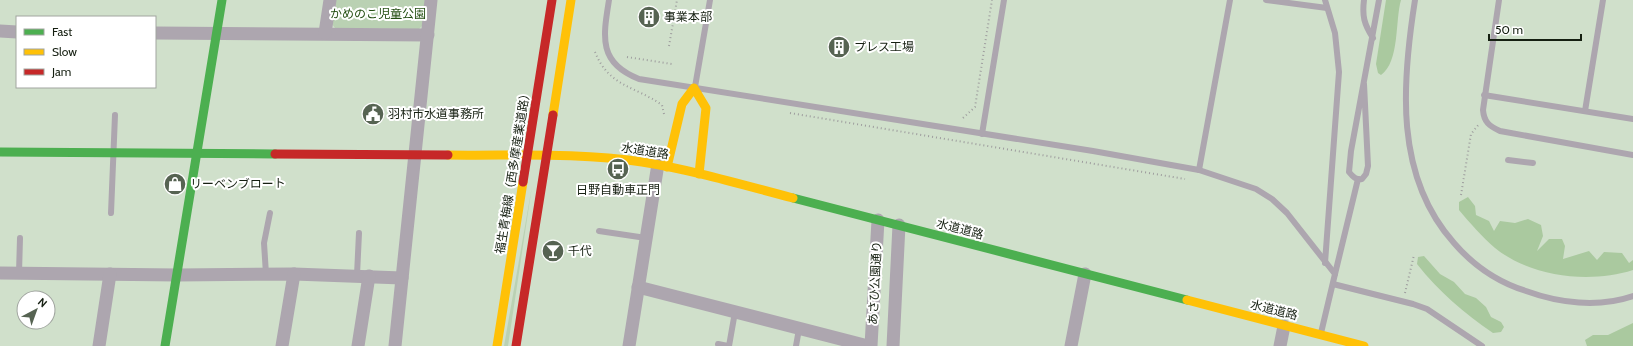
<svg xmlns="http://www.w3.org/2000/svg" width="1633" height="346" viewBox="0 0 1633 346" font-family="Cabin,'Noto Sans JP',sans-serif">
	<rect width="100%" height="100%" fill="#d0e0cb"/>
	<g fill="#bad1b3">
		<path d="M336,0H425L423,25L419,29L335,28L332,24Z"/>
		<path d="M532,186L508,346H504Z"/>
	</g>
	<g fill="#aac99f">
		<path d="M1386,0H1401C1395,20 1400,62 1381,75L1378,73L1376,64Z"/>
		<path d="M1468,197L1475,206L1476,215L1489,221L1494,231L1500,221L1515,223L1528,219L1541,225L1543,236L1537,251L1549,239H1562L1565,246L1563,259L1589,251L1597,260L1604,252L1622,253L1629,263L1633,260V270C1589,284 1531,277 1495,248C1482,237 1470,223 1459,210V202Z"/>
		<path d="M1424,256L1440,274L1454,282L1465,294L1476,298L1486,307L1491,317L1501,322L1504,327L1501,332L1493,333C1464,313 1439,292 1417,264L1418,257Z"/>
		<path d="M1633,323V346H1587L1585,340L1593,335H1608Z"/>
	</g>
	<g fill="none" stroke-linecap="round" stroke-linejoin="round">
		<g stroke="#9e9d9e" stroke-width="2" stroke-dasharray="1 3" stroke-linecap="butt">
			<path d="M669,46L677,0"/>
			<path d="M595,52C609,87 635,86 662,105L664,114"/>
			<path d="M627,57L672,64"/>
			<path d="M790,113L1185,179"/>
			<path d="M963,118L975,107L992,0"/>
			<path d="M1461,195L1471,134L1479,124"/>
			<path d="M1405,293L1414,255"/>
		</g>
		<g stroke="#ada6af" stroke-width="6">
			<path d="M609,0C603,37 598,63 639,79L1093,151L1199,170L1256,189L1272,199L1287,213L1335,274L1321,333"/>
			<path d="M1266,0L1327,8"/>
			<path d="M1325,0L1335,33L1339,72L1325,263"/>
			<path d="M1364,0C1362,16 1364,24 1373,38"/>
			<path d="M1415,0C1402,82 1394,176 1454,243C1473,265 1497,282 1526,291C1559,303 1598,308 1633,296"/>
			<path d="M1499,0L1483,110C1484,122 1489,126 1500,131L1633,155"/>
			<path d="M1364,84L1368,166L1366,174L1362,179C1356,180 1353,177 1349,172L1351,151L1379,0"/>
			<path d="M695,87L710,0"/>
			<path d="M1484,95L1633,119"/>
			<path d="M1585,111L1603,0"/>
			<path d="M982,134L1004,0"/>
			<path d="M1508,160L1533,163"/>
			<path d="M1199,170L1230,0"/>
			<path d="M111,213L115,115"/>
			<path d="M599,231L646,238"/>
			<path d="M19,273L20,238"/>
			<path d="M266,274L264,243L270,213"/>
			<path d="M1335,274L1358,179"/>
			<path d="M357,275L359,233"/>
			<path d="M1333,284L1413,304L1427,309L1482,346"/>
			<path d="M718,344L728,346"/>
			<path d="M729,346L735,312"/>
			<path d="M796,346L799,329"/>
		</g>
		<g stroke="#ada6af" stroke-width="13">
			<path d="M0,31L17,32"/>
			<path d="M155,33L428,35"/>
			<path d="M325,33L330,0"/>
			<path d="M0,273L177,275L294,274L402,278"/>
			<path d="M638,287L868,346"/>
			<path d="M99,346L110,274"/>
			<path d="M282,346L294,274"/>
			<path d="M358,346L369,276"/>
			<path d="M395,346L431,0"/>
			<path d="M629,346L658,164"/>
			<path d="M871,346L878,220"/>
			<path d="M893,346L899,225"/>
			<path d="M1071,346L1085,274"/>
			<path d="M1280,346L1284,326"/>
		</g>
		<g stroke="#4caf50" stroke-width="9">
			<path d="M0,152L275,154"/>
			<path d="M793,198L1187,300"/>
			<path d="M165,346L222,0"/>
		</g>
		<g stroke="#ffc107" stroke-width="9">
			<path d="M553,115L571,0"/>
			<path d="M448,155C512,156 578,152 642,162C693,170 743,185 793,198"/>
			<path d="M667,167L682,104L694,88L706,108L699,174"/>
			<path d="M1187,300L1364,346"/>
			<path d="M497,346L523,182"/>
		</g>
		<g stroke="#c62828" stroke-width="9">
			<path d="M275,154L448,155"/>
			<path d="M523,182L552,0"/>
			<path d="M516,346L553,115"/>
		</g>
	</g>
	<defs>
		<g id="building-disc" transform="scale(1.15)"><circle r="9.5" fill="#566352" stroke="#fff"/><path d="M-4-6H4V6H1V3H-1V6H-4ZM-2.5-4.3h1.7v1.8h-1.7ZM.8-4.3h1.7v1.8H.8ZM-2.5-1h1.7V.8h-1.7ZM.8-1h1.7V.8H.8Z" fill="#fff"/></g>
		<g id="civic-disc" transform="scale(1.15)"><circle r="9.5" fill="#566352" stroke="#fff"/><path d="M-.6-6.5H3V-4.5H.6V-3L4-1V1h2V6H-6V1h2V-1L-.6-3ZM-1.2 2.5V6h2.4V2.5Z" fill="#fff"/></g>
		<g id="bus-disc" transform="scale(1.15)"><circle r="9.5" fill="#566352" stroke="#fff"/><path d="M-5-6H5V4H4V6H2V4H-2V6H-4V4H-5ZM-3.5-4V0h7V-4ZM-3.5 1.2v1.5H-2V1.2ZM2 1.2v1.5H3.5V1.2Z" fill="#fff"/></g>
		<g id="shop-disc" transform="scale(1.15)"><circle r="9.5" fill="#566352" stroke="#fff"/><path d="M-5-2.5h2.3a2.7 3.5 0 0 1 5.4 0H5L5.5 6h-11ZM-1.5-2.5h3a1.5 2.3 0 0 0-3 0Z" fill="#fff"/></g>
		<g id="bar-disc" transform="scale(1.15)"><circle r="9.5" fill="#566352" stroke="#fff"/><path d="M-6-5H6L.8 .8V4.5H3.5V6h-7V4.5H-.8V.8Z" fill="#fff"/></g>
	</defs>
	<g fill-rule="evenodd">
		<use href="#building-disc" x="649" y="17"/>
		<use href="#building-disc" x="839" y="47"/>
		<use href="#civic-disc" x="373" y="114"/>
		<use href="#bus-disc" x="618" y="169"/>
		<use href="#shop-disc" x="175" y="184"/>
		<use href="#bar-disc" x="553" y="251"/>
	</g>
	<g text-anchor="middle" stroke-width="4" stroke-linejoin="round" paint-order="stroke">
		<g font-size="12" fill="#234e12" stroke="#fff">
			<text x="378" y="18">かめのこ児童公園</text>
		</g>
		<g font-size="12" fill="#151f11" stroke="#fff" text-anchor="start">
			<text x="664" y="21">事業本部</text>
			<text x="854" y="51">プレス工場</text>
			<text x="388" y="118">羽村市水道事務所</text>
			<text x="190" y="188">リーベンブロート</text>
			<text x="618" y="194" text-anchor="middle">日野自動車正門</text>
			<text x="568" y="255">千代</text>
		</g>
		<g font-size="12" fill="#151f11" stroke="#fff">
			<text transform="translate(645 151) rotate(9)" y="4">水道道路</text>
			<text transform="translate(513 171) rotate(-81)" y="4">福生青梅線（西多摩産業道路）</text>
			<text transform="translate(960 229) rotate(15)" y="4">水道道路</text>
			<text transform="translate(875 283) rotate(-87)" y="4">あさひ公園通り</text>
			<text transform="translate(1274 310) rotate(14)" y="4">水道道路</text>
		</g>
	</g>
	<rect x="16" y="16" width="140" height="72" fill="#ffffff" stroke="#a1a5a0"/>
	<rect x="24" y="29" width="20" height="6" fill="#4caf50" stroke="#a1a5a0"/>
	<text x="52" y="36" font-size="12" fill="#151f11">Fast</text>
	<rect x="24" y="49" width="20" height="6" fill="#ffc107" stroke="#a1a5a0"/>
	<text x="52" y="56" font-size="12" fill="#151f11">Slow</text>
	<rect x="24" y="69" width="20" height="6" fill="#c62828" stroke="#a1a5a0"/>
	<text x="52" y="76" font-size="12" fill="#151f11">Jam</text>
	<g transform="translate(36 310) rotate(41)"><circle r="19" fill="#ffffff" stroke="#a1a5a0"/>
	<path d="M0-3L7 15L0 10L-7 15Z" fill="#566352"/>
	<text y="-6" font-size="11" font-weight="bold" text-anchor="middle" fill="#151f11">N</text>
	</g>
	<path d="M1489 34v6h92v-6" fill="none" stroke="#151f11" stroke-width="2"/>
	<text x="1495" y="34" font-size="12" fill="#151f11" stroke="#ffffff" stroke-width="3" paint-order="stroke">50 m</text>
</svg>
